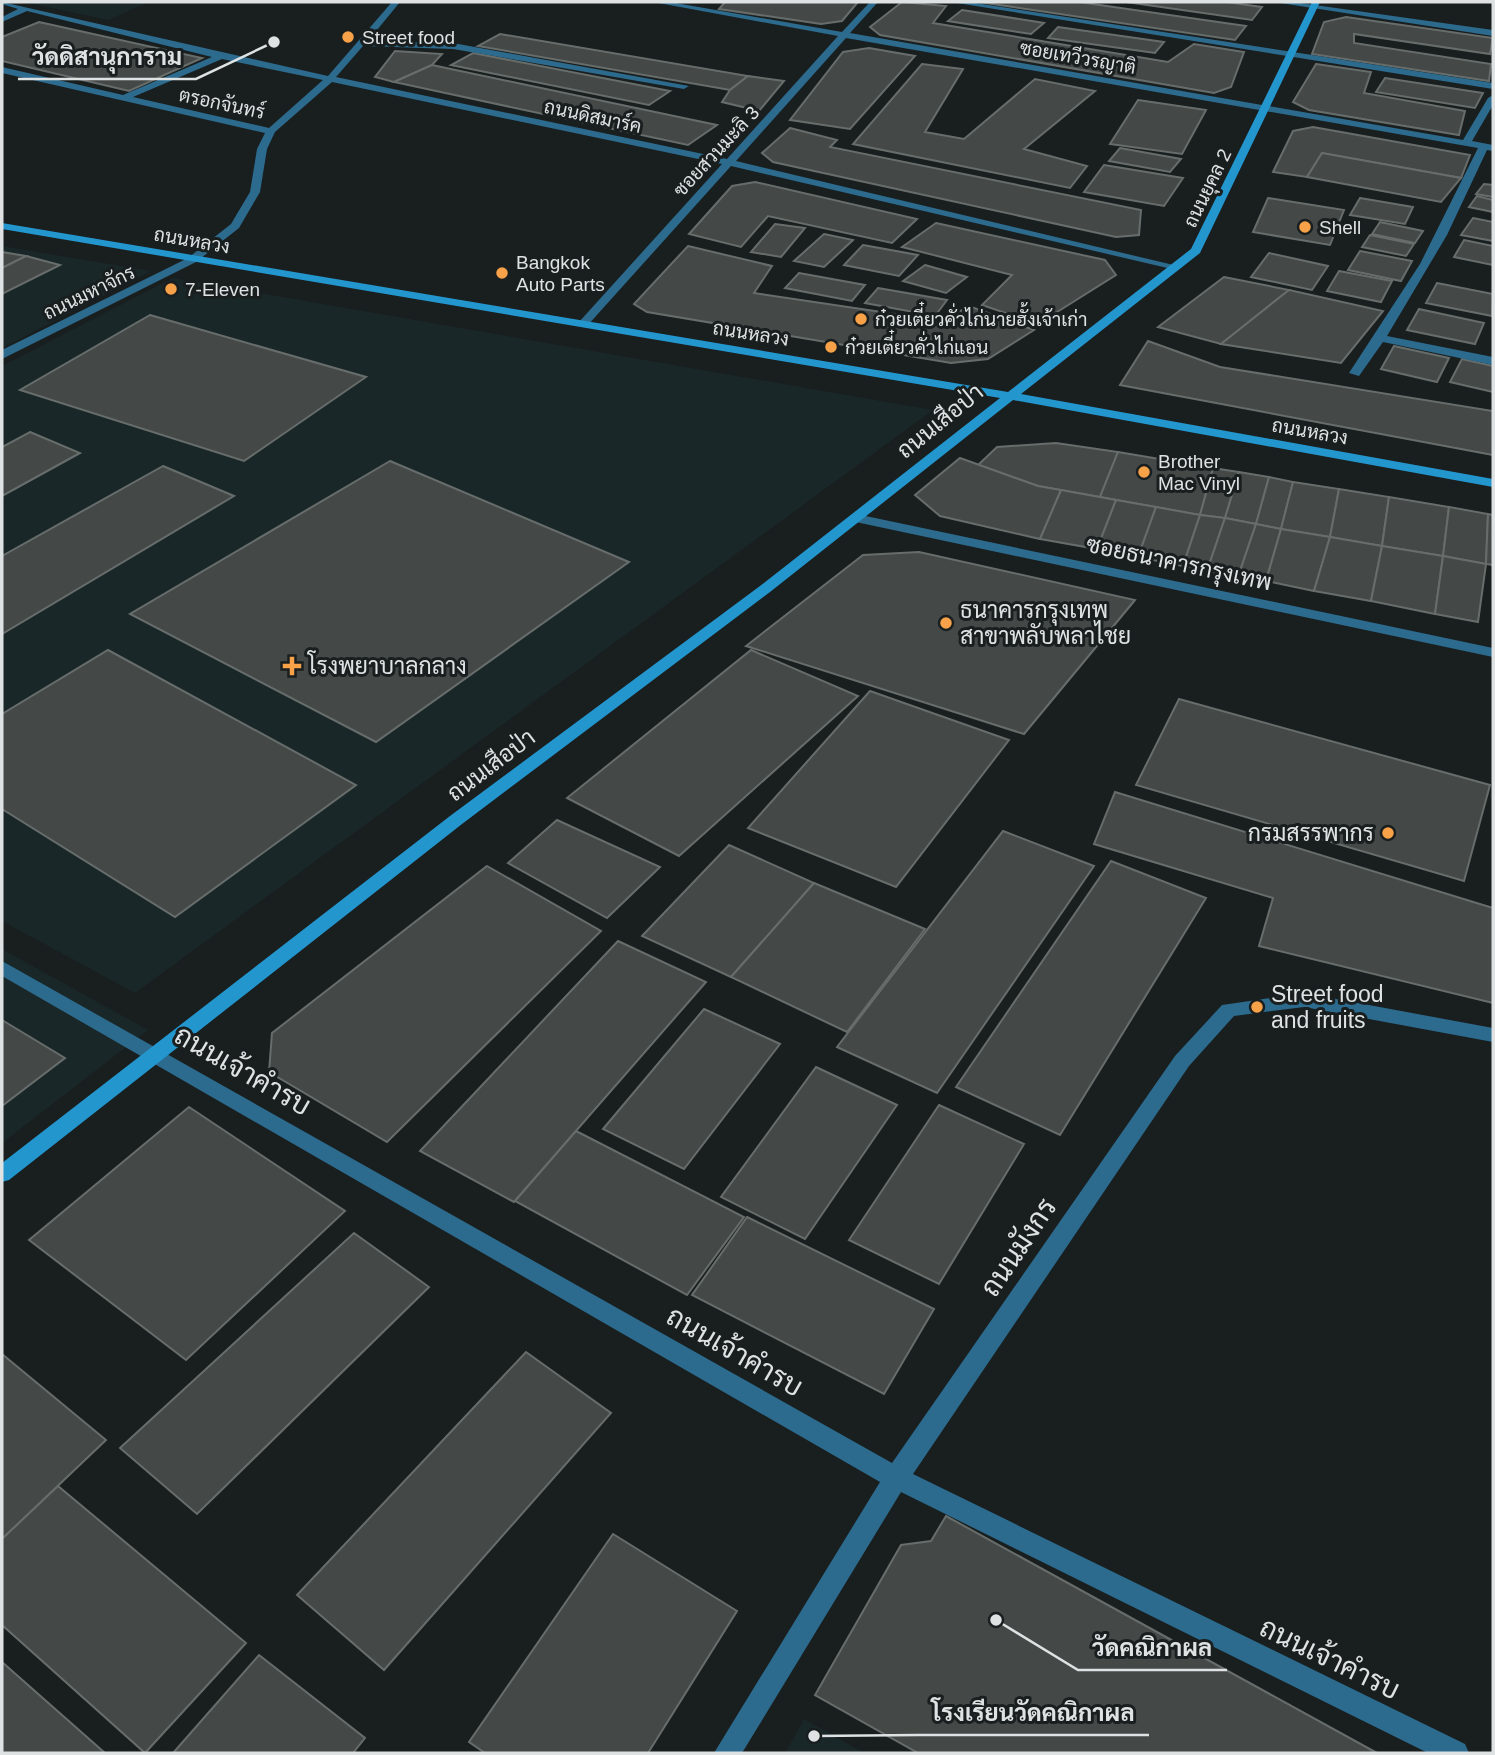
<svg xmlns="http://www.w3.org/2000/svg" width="1495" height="1755" viewBox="0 0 1495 1755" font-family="Helvetica,Sarabun,sans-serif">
	<rect width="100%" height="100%" fill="#191e1f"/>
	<g fill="#1a2729">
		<path d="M24,2H149L108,20Z"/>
		<path d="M2,246L151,271L2,348Z"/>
		<path d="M173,278L933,410L135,993L2,921V366Z"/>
		<path d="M2,949L148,1030L2,1143Z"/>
		<path d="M804,1719L864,1753H785Z"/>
	</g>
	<g fill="#444948" stroke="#676d6b" stroke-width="2">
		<path d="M725,2H858L842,21L821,24L719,9Z"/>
		<path d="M902,2L946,6L933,23L1168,62L1194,44L1244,52L1231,87L1214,93L880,35L870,27Z"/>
		<path d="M979,2H1079L1246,26L1235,40Z"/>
		<path d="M1126,2H1226L1262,7L1252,20Z"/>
		<path d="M962,10L1044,23L1031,34L948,21Z"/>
		<path d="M1346,17L1493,38L1490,54L1354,34V43L1491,64L1489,81L1312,54L1324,22Z"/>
		<path d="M39,22L202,58L129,91L2,61V37Z"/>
		<path d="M1058,27L1164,42L1155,53L1048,38Z"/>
		<path d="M500,34L748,76L730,90L478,46Z"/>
		<path d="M869,48L915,56L850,129L790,120L843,52Z"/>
		<path d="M395,51L442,54L432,65L394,82L375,77Z"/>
		<path d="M473,53L670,91L649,105L451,65Z"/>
		<path d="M922,64L963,69L925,132L964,139L1035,79L1095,91L1024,149L1087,166L1070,188L853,144Z"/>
		<path d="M1316,64L1371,72L1364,93L1465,111L1459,135L1309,110L1293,102Z"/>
		<path d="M432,65L717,125L688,145L394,82Z"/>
		<path d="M748,76L784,81L759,111L722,102L730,90Z"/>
		<path d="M1385,78L1483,93L1475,108L1376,92Z"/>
		<path d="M1138,100L1206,110L1182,154L1110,144Z"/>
		<path d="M1313,127L1470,155L1461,178L1322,153L1307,177L1273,172L1293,131Z"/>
		<path d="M790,128L837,140L830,147L1141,210L1139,235L1116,237L773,162L762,153Z"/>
		<path d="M1120,148L1181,159L1170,172L1109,161Z"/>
		<path d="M1322,153L1461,178L1441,202L1307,177Z"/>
		<path d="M1104,165L1183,178L1164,206L1084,192Z"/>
		<path d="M755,182L917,219L892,243L768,216L741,247L689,234L732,186Z"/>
		<path d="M1484,184L1493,185V197L1476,194Z"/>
		<path d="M1477,196L1493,200V212L1469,207Z"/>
		<path d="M1268,198L1344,210L1330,245L1253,232Z"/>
		<path d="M1360,198L1413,207L1405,224L1350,215Z"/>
		<path d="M1473,218L1493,222V241L1461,235Z"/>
		<path d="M1380,222L1423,231L1415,243L1372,234Z"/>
		<path d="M936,223L1105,260L1116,275L1038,324L982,305L1012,275L902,247Z"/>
		<path d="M775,224L805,228L781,257L751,252Z"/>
		<path d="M824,234L853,240L824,267L794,261Z"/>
		<path d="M1370,235L1414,244L1406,256L1362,247Z"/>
		<path d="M1464,240L1493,246V265L1454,257Z"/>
		<path d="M863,245L918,255L899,276L844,265Z"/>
		<path d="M688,246L772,266L754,293L942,321L969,306L1034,330L988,359L951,363L647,312L634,304Z"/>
		<path d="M1360,251L1412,261L1401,281L1348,270Z"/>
		<path d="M2,252L26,256L2,268Z"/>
		<path d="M1269,253L1328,266L1312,290L1251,277Z"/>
		<path d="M26,256L60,265L2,294V268Z"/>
		<path d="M925,265L967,277L946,293L903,281Z"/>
		<path d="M1339,271L1392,281L1381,302L1327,291Z"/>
		<path d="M799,273L865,285L852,301L785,288Z"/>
		<path d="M1224,277L1289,290L1221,344L1158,327Z"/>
		<path d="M1437,283L1493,294L1492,316L1426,303Z"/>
		<path d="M878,288L947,300L935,316L865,303Z"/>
		<path d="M1289,290L1383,311L1341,363L1221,344Z"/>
		<path d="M1419,309L1484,323L1475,344L1407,330Z"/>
		<path d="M150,315L366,377L244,461L20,390Z"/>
		<path d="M1148,341L1220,367L1493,411V455L1120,385Z"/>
		<path d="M1394,346L1449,358L1437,382L1381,369Z"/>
		<path d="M1462,359L1493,366V392L1450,382Z"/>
		<path d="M30,432L80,453L2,496V447Z"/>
		<path d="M1056,443L1118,452L1100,497L1038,486L978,465L997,447Z"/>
		<path d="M1118,452L1213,468L1200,515L1100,497Z"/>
		<path d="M960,458L1038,486L1061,490L1040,539L940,516L915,495Z"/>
		<path d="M390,461L629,562L376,742L130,614Z"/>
		<path d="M163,466L234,496L2,634V556Z"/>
		<path d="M1213,468L1239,472L1225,518L1200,515Z"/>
		<path d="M1239,472L1269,477L1256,524L1225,518Z"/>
		<path d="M1269,477L1293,482L1281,529L1256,524Z"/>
		<path d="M1293,482L1339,489L1330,537L1281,529Z"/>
		<path d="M1339,489L1389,497L1382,546L1330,537Z"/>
		<path d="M1061,490L1116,500L1097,549L1040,539Z"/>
		<path d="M1389,497L1449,507L1443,556L1382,546Z"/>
		<path d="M1116,500L1156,507L1138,557L1097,549Z"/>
		<path d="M1156,507L1200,515L1183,566L1138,557Z"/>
		<path d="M1449,507L1488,514L1486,564L1443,556Z"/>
		<path d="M1488,514L1493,515V565L1486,564Z"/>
		<path d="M1200,515L1225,518L1207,571L1183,566Z"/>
		<path d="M1225,518L1256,524L1238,577L1207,571Z"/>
		<path d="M1256,524L1281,529L1266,581L1238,577Z"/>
		<path d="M1281,529L1330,537L1314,591L1266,581Z"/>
		<path d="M1330,537L1382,546L1371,601L1314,591Z"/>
		<path d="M1382,546L1443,556L1435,614L1371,601Z"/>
		<path d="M919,552L1135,600L1024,734L746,646L863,555Z"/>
		<path d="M1443,556L1486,564L1478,622L1435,614Z"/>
		<path d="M108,650L356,785L175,917L2,809V714Z"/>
		<path d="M751,650L858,696L679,856L567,798Z"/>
		<path d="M870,691L1009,740L896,887L748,828Z"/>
		<path d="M1179,699L1490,785L1464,881L1136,785Z"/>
		<path d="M1115,792L1493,908V1003L1259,946L1273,898L1094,844Z"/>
		<path d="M557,820L660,867L607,918L508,863Z"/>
		<path d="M1003,831L1094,866L937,1093L837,1047Z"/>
		<path d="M729,845L814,883L731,977L642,936Z"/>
		<path d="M1111,861L1206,898L1060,1135L956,1087Z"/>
		<path d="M487,866L601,931L387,1142L269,1072L272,1033Z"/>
		<path d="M814,883L925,929L847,1032L731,977Z"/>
		<path d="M618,941L706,982L514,1202L420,1151Z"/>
		<path d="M704,1009L780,1044L684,1169L603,1129Z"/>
		<path d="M2,1020L65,1058L2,1106Z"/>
		<path d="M816,1067L897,1105L805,1239L721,1197Z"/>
		<path d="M939,1105L1024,1144L939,1284L849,1240Z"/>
		<path d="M189,1107L345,1211L186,1360L29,1240Z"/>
		<path d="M576,1131L744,1217L687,1295L515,1201Z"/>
		<path d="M747,1217L934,1309L884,1394L692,1295Z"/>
		<path d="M354,1233L429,1287L197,1514L120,1448Z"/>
		<path d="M526,1352L611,1413L384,1670L297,1595Z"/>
		<path d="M2,1354L106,1440L2,1539Z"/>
		<path d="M58,1486L246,1643L145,1753L2,1625V1539Z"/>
		<path d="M946,1516L1377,1753H918L815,1695L901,1545L931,1541Z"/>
		<path d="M613,1534L737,1611L648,1753H485L469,1742Z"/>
		<path d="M259,1655L365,1738L353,1753H173Z"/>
		<path d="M2,1662L105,1753H2Z"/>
	</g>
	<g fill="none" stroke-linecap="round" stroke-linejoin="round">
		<g fill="#2c6b8d" fill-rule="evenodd">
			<path d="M2,2L328,76L392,2H400L368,41L453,43L689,86L684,89L453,49L363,46L336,77L727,159L838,36L653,2H670L842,32L870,2H878L850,33L1463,140L1488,98L1493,95V105L1472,141L1493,145V151L1487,150L1447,235L1387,336L1493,357V365L1383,342L1359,376L1349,373L1420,264L1478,148L846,38L736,161L1182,267L1176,270L731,166L587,326L583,327L577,324L579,322L722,164L332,82L275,132L267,149L260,192L239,228L196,262L2,359V350L188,258L231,224L250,192L257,149L265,133L2,73V67L123,95L212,57L27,11L2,22V17L18,9L2,4ZM222,59L323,80L269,128L133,97Z"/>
			<path d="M951,2H969L1493,83V89Z"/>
			<path d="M1274,2H1293L1493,30V36Z"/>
			<path d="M856,514L1493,648V657L851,521L849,518Z"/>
			<path d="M2,961L892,1463L1175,1056L1222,1005L1304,993L1493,1028V1042L1304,1007L1234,1016L1189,1066L913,1474L1465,1744L1469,1753H1428L901,1492L742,1753H714L880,1482L2,976Z"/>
		</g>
		<path fill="#2496ce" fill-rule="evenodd" d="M1312,2H1320L1200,253L1021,394L1493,479V487L1013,400L770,592L462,824L9,1180L2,1182V1163L450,816L760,586L1000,398L2,229V223L1008,392L1191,249Z"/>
	</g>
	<g fill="#f7a149" stroke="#191e1f" stroke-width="2.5">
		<circle cx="348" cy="37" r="7"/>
		<circle cx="1305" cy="227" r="7"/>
		<circle cx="502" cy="273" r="7"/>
		<circle cx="171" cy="289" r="7"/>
		<circle cx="861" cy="319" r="7"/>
		<circle cx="831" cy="347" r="7"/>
		<circle cx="1144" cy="472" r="7"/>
		<circle cx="946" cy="623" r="7"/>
		<path d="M288.5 655.5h7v7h7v7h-7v7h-7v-7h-7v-7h7z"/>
		<circle cx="1388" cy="833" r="7"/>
		<circle cx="1257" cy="1007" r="7"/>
	</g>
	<g text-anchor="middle" stroke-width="6" stroke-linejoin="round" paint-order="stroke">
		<g font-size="19" fill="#dfe2e3" stroke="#191e1f" text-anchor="start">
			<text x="362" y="44">Street food</text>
			<text x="1319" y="234">Shell</text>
			<text x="516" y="269">Bangkok<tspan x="516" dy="22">Auto Parts</tspan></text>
			<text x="185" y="296">7-Eleven</text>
			<text x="875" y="326">ก๋วยเตี๋ยวคั่วไก่นายฮั้งเจ้าเก่า</text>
			<text x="845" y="354">ก๋วยเตี๋ยวคั่วไก่แอน</text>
			<text x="1158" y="468">Brother<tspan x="1158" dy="22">Mac Vinyl</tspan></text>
		</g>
		<g font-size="19" fill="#dfe2e3" stroke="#191e1f">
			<text transform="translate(1078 57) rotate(10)" y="7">ซอยเทวีวรญาติ</text>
			<text transform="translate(222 103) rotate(12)" y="7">ตรอกจันทร์</text>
			<text transform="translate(593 116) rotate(12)" y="7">ถนนดิสมาร์ค</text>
			<text transform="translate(716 151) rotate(-47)" y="7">ซอยสวนมะลิ 3</text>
			<text transform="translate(1207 188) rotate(-64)" y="7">ถนนยุคล 2</text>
			<text transform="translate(192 240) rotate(10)" y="7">ถนนหลวง</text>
			<text transform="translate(89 292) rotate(-26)" y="7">ถนนมหาจักร</text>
			<text transform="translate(751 333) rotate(9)" y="7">ถนนหลวง</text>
			<text transform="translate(1310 431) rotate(10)" y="7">ถนนหลวง</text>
		</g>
		<g font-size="23" fill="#dfe2e3" stroke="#191e1f">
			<text transform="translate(940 421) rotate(-39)" y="8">ถนนเสือป่า</text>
			<text transform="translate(1179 563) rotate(12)" y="8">ซอยธนาคารกรุงเทพ</text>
			<text transform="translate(491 765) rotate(-37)" y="8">ถนนเสือป่า</text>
		</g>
		<g font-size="23" fill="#dfe2e3" stroke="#191e1f" text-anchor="start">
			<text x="960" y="618">ธนาคารกรุงเทพ<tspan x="960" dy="26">สาขาพลับพลาไชย</tspan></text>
			<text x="308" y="674">โรงพยาบาลกลาง</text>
			<text x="1374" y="841" text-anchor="end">กรมสรรพากร</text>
			<text x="1271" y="1002">Street food<tspan x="1271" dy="26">and fruits</tspan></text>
		</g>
		<g font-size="28" fill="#dfe2e3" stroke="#191e1f">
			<text transform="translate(243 1070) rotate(30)" y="10">ถนนเจ้าคำรบ</text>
			<text transform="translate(1018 1247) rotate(-56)" y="10">ถนนมังกร</text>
			<text transform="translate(735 1351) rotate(30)" y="10">ถนนเจ้าคำรบ</text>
			<text transform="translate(1330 1658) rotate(26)" y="10">ถนนเจ้าคำรบ</text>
		</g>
	</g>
	<path fill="none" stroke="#dfe2e3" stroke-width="2.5" d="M274 42L196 79H18M996 1620L1078 1670H1227M814 1736L918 1735H1149"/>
	<g fill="#dfe2e3" stroke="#191e1f" stroke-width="2.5">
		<circle cx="274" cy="42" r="7"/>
		<circle cx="996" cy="1620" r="7"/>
		<circle cx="814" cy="1736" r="7"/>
	</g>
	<g font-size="24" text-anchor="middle" font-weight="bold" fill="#dfe2e3" stroke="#191e1f" stroke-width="6" stroke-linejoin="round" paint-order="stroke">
		<text x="107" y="65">วัดดิสานุการาม</text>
		<text x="1152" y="1656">วัดคณิกาผล</text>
		<text x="1033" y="1721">โรงเรียนวัดคณิกาผล</text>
	</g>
	<rect width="1495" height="1755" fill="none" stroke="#dfe2e3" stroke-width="7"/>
</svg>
